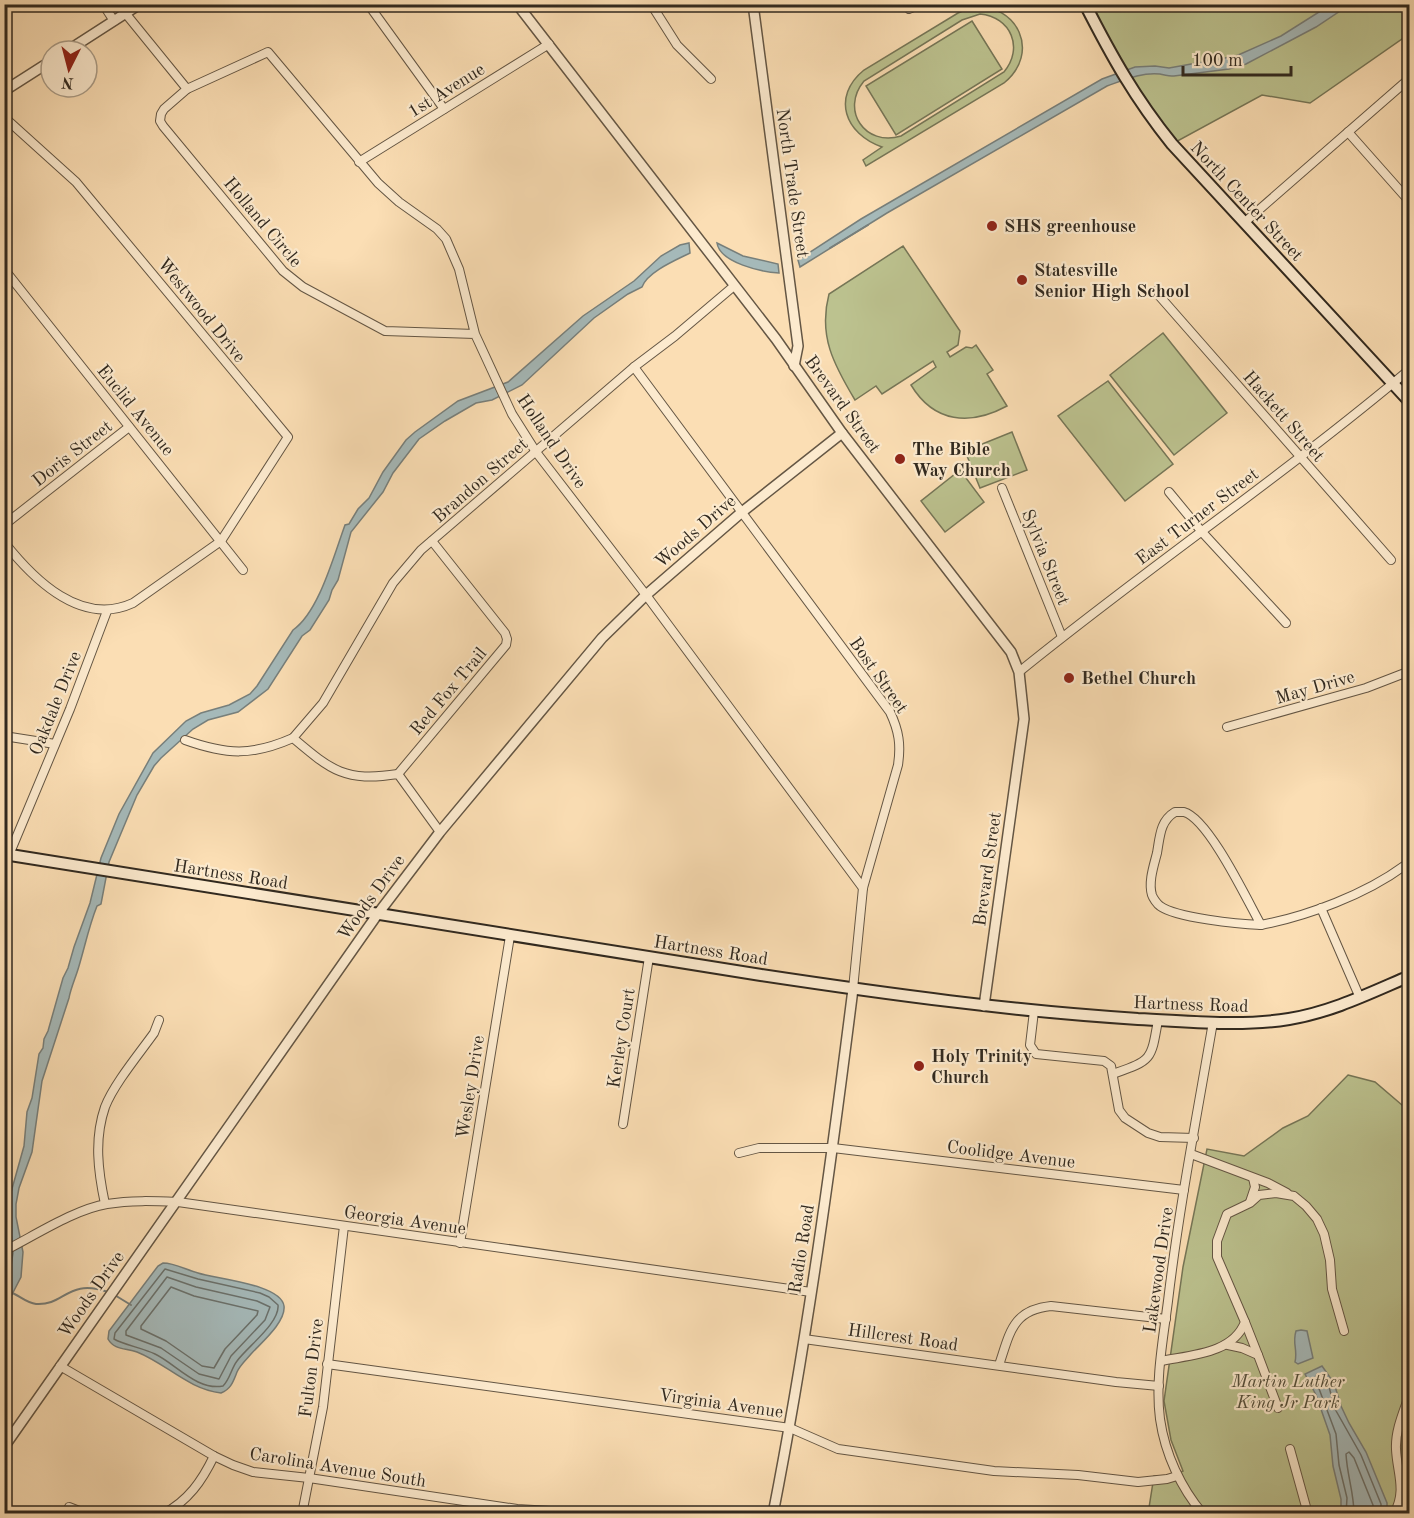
<svg xmlns="http://www.w3.org/2000/svg" width="1414" height="1518" viewBox="0 0 1414 1518" font-family="'Old Standard TT',serif">
	<rect width="100%" height="100%" fill="#fbdeb4"/>
	<filter id="stains"><feTurbulence type="fractalNoise" baseFrequency=".00333" numOctaves="4"/><feColorMatrix values="0 0 0 0 .2 0 0 0 0 .09 0 0 0 0 .02 0 0 0 .5 -.17"/></filter>
	<radialGradient id="worn" r=".72"><stop offset=".6" stop-color="#630" stop-opacity="0"/><stop offset="1" stop-color="#630" stop-opacity=".3"/></radialGradient>
	<g fill="#bcc28f" stroke="#767657" stroke-width="1.5" fill-rule="evenodd">
		<path d="M1103,4L1409,5V34L1310,103L1262,95L1172,144L1088,11Z"/>
		<path d="M972,7C1018,3 1041,53 1004,83L866,166L863,160L882,147C845,134 831,97 864,70L958,13ZM980,14C1011,17 1024,48 1004,72L901,136C865,147 840,110 864,81L962,20Z"/>
		<path d="M972,21L1002,69L896,135L866,86Z"/>
		<path d="M903,246L960,331L958,345L947,352L950,357L966,347L972,348L976,345L993,370L987,374L1007,406C970,426 934,423 911,385L936,367L933,361L882,394L876,386L855,400C834,365 818,336 829,294Z"/>
		<path d="M1163,333L1227,413L1174,455L1110,375Z"/>
		<path d="M1108,381L1173,464L1125,501L1058,416Z"/>
		<path d="M1012,432L1027,470L980,488L965,451Z"/>
		<path d="M960,470L984,502L945,532L921,501Z"/>
		<path d="M1348,1075L1375,1082L1409,1111V1513L1148,1514L1154,1476H1170L1183,1471L1171,1440L1164,1401L1183,1267L1207,1149L1244,1156L1283,1128L1308,1116Z"/>
	</g>
	<g fill="#a5b9b9" stroke="#777f7b" stroke-width="1.5">
		<path d="M1330,5H1349L1316,27L1246,64L1229,69L1174,76C1169,76 1165,75 1160,74C1142,72 1124,80 1107,86L887,213L800,267L798,260L861,219L1102,79L1135,67L1155,66L1169,68L1236,56L1281,36Z"/>
		<path d="M689,243L690,253C676,260 647,272 642,287L628,294L594,318L522,385L492,400L476,403L445,421L419,439L393,473L383,492L351,532L338,580L332,590L329,600L310,630L302,636L268,689L238,712L208,720L193,729L161,758L154,766L137,795L109,862L101,904L97,906C89,926 85,946 79,966C76,977 71,987 69,998L42,1081L32,1152L19,1188L16,1204V1217L23,1252L21,1277L5,1308L4,1286L10,1272L13,1253L8,1203L24,1146L27,1112L32,1098L39,1054L43,1048L44,1039L48,1031L63,978L68,968L74,947L90,903L101,858L119,814L153,753L186,721L201,713L229,705L250,694L257,686L293,630C319,612 334,555 345,525L349,524L358,509L369,498L383,472L406,440L415,432L458,401L508,382L583,316L634,281L661,256L680,245Z"/>
		<path d="M717,243L743,256L778,264L779,273C762,272 720,263 717,243Z"/>
		<path d="M163,1263C175,1263 186,1270 198,1273C216,1279 281,1284 284,1306C286,1322 261,1343 251,1354C246,1360 240,1365 237,1372C233,1382 231,1389 221,1393C188,1389 167,1364 137,1352C126,1348 114,1350 108,1339L109,1331L158,1266Z"/>
		<path d="M1301,1330L1307,1331L1313,1358L1298,1364L1295,1362C1298,1349 1292,1344 1296,1331Z"/>
		<path d="M1322,1366L1334,1383L1341,1406L1349,1423L1366,1452L1387,1503V1513H1341V1499L1333,1466L1330,1435L1316,1395L1305,1374Z"/>
	</g>
	<g fill="none" stroke-linecap="round" stroke-linejoin="round">
		<g stroke="#6b716c" stroke-width="1.5">
			<path d="M165,1269L198,1279L260,1293L269,1297L278,1305C280,1323 247,1347 237,1361C231,1369 230,1379 223,1386C197,1391 176,1364 155,1354C143,1348 124,1345 114,1339L115,1333Z"/>
			<path d="M167,1277L196,1287L257,1301L270,1307L265,1320L231,1356L219,1379L199,1374L161,1348L126,1335V1331Z"/>
			<path d="M171,1287L194,1296L258,1311L257,1315L225,1349L214,1368L202,1366L166,1341L141,1329V1326Z"/>
			<path d="M1346,1514L1347,1498L1339,1465L1336,1434L1315,1378L1317,1374L1329,1387L1335,1409L1361,1455L1381,1504V1514"/>
			<path d="M1354,1514C1354,1493 1347,1475 1346,1454L1349,1452L1354,1458L1373,1505V1514"/>
		</g>
		<g stroke="#777f7b" stroke-width="2">
			<path d="M830,248L868,225"/>
			<path d="M10,1292C19,1295 26,1303 36,1304C65,1306 67,1278 108,1292"/>
			<path d="M113,1294L131,1305"/>
		</g>
		<g stroke="#645644" stroke-width="10">
			<g id="minor">
				<path d="M103,4L114,21"/>
				<path d="M368,4L444,109"/>
				<path d="M651,4L677,45L711,79"/>
				<path d="M908,4L909,9L921,4"/>
				<path d="M126,14L187,89"/>
				<path d="M4,117L76,182L288,437L221,541L133,603C81,627 34,580 4,542"/>
				<path d="M1348,132L1410,202"/>
				<path d="M359,162L549,44"/>
				<path d="M1245,222L1410,78"/>
				<path d="M4,269L243,570"/>
				<path d="M1155,291L1391,560"/>
				<path d="M475,334L385,331L303,287L283,271L163,126L160,121L161,114L164,109L187,89L268,52L378,183L399,202L437,229L446,239L459,269L475,334L512,414L536,452L646,595L863,888"/>
				<path d="M634,367L890,712C899,731 901,745 898,765L863,888L853,989"/>
				<path d="M1002,488L1062,637"/>
				<path d="M1169,492L1202,532L1286,623"/>
				<path d="M4,525L129,427"/>
				<path d="M1019,672C1147,568 1284,475 1410,369"/>
				<path d="M1227,727L1366,688L1410,671"/>
				<path d="M4,736L55,744"/>
				<path d="M293,738L323,703L393,583L421,550L634,367L675,336L734,286"/>
				<path d="M185,740C227,755 252,756 293,738C332,771 345,782 398,774L440,832"/>
				<path d="M398,774L506,645L507,639L505,633L432,541"/>
				<path d="M1175,812C1178,812 1181,812 1184,812C1209,819 1248,902 1261,925C1239,924 1176,918 1160,906C1157,904 1153,898 1152,895C1148,882 1154,865 1157,853C1160,836 1160,821 1175,812Z"/>
				<path d="M4,872L9,855L70,709L107,611"/>
				<path d="M1321,908L1360,998"/>
				<path d="M1261,925C1308,916 1366,894 1404,866"/>
				<path d="M1034,1011L1030,1045L1036,1054L1104,1061L1111,1066L1119,1110L1125,1118L1148,1133L1160,1137L1194,1138"/>
				<path d="M1113,1074C1152,1060 1151,1061 1158,1020"/>
				<path d="M623,1124L649,957"/>
				<path d="M739,1153L759,1148H833L1184,1190"/>
				<path d="M1191,1154L1268,1183L1287,1193"/>
				<path d="M1250,1202L1255,1187L1253,1178"/>
				<path d="M105,1204C98,1171 94,1139 105,1107C114,1084 139,1054 154,1033L159,1020"/>
				<path d="M460,1243L510,936"/>
				<path d="M4,1251C34,1236 75,1209 107,1204C131,1200 154,1201 178,1202L811,1292"/>
				<path d="M1245,1322L1258,1355"/>
				<path d="M804,1339L1116,1382L1159,1386"/>
				<path d="M1228,1345L1242,1348L1258,1355L1278,1408"/>
				<path d="M1161,1361C1190,1355 1233,1354 1245,1322L1217,1257V1241L1227,1214L1250,1203L1259,1195L1276,1193L1294,1196L1306,1206L1317,1219L1324,1234L1330,1260L1332,1289L1344,1331"/>
				<path d="M327,1364L790,1428L838,1449L994,1471L1078,1475L1138,1482L1167,1479L1177,1476"/>
				<path d="M999,1365C1010,1333 1012,1310 1051,1306L1166,1319"/>
				<path d="M60,1366L214,1456L233,1465L253,1472L309,1478L517,1509L601,1514"/>
				<path d="M1290,1449L1308,1514"/>
				<path d="M69,1507L87,1514"/>
				<path d="M163,1514C188,1501 202,1481 214,1456"/>
				<path d="M302,1514L323,1407L344,1226"/>
				<path d="M1203,1514C1181,1488 1165,1454 1160,1419C1155,1381 1163,1340 1168,1301C1179,1208 1197,1115 1213,1022"/>
				<path d="M1394,1514C1407,1490 1397,1473 1396,1449C1395,1430 1404,1411 1410,1393"/>
			</g>
		</g>
		<g stroke="#645644" stroke-width="12">
			<g id="tertiary">
				<path d="M517,4L776,339L842,433L1011,652L1019,672L1024,719L984,1006"/>
				<path d="M753,4L798,346L794,366"/>
				<path d="M67,51L140,4"/>
				<path d="M4,91L51,61"/>
				<path d="M4,1447L377,915L440,832L602,638L646,595L742,512L842,433"/>
				<path d="M773,1514C807,1340 831,1164 853,989"/>
			</g>
		</g>
		<g stroke="#31291f" stroke-width="14">
			<g id="secondary">
				<path d="M1085,4C1112,57 1135,98 1172,144L1410,402"/>
				<path d="M4,854C257,895 509,935 761,975C887,994 1012,1011 1138,1019C1188,1021 1239,1027 1289,1019C1332,1012 1370,993 1410,976"/>
			</g>
		</g>
		<use href="#minor" stroke="#fceace" stroke-width="8"/>
		<use href="#tertiary" stroke="#fceace" stroke-width="9"/>
		<use href="#secondary" stroke="#fceace" stroke-width="10"/>
	</g>
	<g fill="#8f2418" stroke="#fceace" stroke-width="2">
		<circle cx="992" cy="226" r="6"/>
		<circle cx="1022" cy="280" r="6"/>
		<circle cx="900" cy="459" r="6"/>
		<circle cx="1069" cy="678" r="6"/>
		<circle cx="919" cy="1066" r="6"/>
	</g>
	<g text-anchor="middle" stroke-width="4.5" stroke-linejoin="round" paint-order="stroke">
		<g font-size="18" fill="#31291f" stroke="#fceace">
			<text transform="translate(446 90) rotate(-32)" y="6">1st Avenue</text>
			<text transform="translate(793 183) rotate(82)" y="6">North Trade Street</text>
			<text transform="translate(1247 201) rotate(47)" y="6">North Center Street</text>
			<text transform="translate(263 222) rotate(50)" y="6">Holland Circle</text>
			<text transform="translate(202 310) rotate(51)" y="6">Westwood Drive</text>
			<text transform="translate(843 404) rotate(54)" y="6">Brevard Street</text>
			<text transform="translate(136 410) rotate(51)" y="6">Euclid Avenue</text>
			<text transform="translate(1284 416) rotate(49)" y="6">Hackett Street</text>
			<text transform="translate(552 441) rotate(56)" y="6">Holland Drive</text>
			<text transform="translate(72 453) rotate(-38)" y="6">Doris Street</text>
			<text transform="translate(480 480) rotate(-41)" y="6">Brandon Street</text>
			<text transform="translate(1197 516) rotate(-37)" y="6">East Turner Street</text>
			<text transform="translate(695 531) rotate(-41)" y="6">Woods Drive</text>
			<text transform="translate(1046 557) rotate(68)" y="6">Sylvia Street</text>
			<text transform="translate(879 675) rotate(55)" y="6">Bost Street</text>
			<text transform="translate(1315 687) rotate(-16)" y="6">May Drive</text>
			<text transform="translate(448 691) rotate(-50)" y="6">Red Fox Trail</text>
			<text transform="translate(55 703) rotate(-68)" y="6">Oakdale Drive</text>
			<text transform="translate(987 869) rotate(-82)" y="6">Brevard Street</text>
			<text transform="translate(231 874) rotate(9)" y="6">Hartness Road</text>
			<text transform="translate(371 897) rotate(-54)" y="6">Woods Drive</text>
			<text transform="translate(711 950) rotate(9)" y="6">Hartness Road</text>
			<text transform="translate(1191 1004) rotate(2)" y="6">Hartness Road</text>
			<text transform="translate(621 1038) rotate(-81)" y="6">Kerley Court</text>
			<text transform="translate(470 1087) rotate(-81)" y="6">Wesley Drive</text>
			<text transform="translate(1011 1154) rotate(7)" y="6">Coolidge Avenue</text>
			<text transform="translate(405 1220) rotate(8)" y="6">Georgia Avenue</text>
			<text transform="translate(801 1249) rotate(-81)" y="6">Radio Road</text>
			<text transform="translate(1158 1270) rotate(-82)" y="6">Lakewood Drive</text>
			<text transform="translate(91 1294) rotate(-55)" y="6">Woods Drive</text>
			<text transform="translate(903 1337) rotate(8)" y="6">Hillcrest Road</text>
			<text transform="translate(311 1368) rotate(-83)" y="6">Fulton Drive</text>
			<text transform="translate(721 1403) rotate(8)" y="6">Virginia Avenue</text>
			<text transform="translate(338 1467) rotate(9)" y="6">Carolina Avenue South</text>
		</g>
		<g font-size="18" font-weight="bold" fill="#31291f" stroke="#fceace" text-anchor="start">
			<text x="1004" y="232">SHS greenhouse</text>
			<text x="1034" y="276">Statesville<tspan x="1034" dy="21">Senior High School</tspan></text>
			<text x="912" y="455">The Bible<tspan x="912" dy="21">Way Church</tspan></text>
			<text x="1081" y="684">Bethel Church</text>
			<text x="931" y="1062">Holy Trinity<tspan x="931" dy="21">Church</tspan></text>
		</g>
		<g font-size="18" font-style="italic" fill="#544f3b" stroke="#fceace">
			<text x="1288" y="1387">Martin Luther<tspan x="1288" dy="21">King Jr Park</tspan></text>
		</g>
	</g>
	<rect width="1414" height="1518" fill="none" stroke="#fbdeb4" stroke-width="24"/>
	<rect x="6" y="6" width="1402" height="1506" fill="none" stroke="#31291f" stroke-width="3"/>
	<rect x="12" y="12" width="1390" height="1494" fill="none" stroke="#31291f" stroke-width="1.5"/>
	<g transform="translate(69 69) rotate(186)"><circle r="28" fill="#fceace" stroke="#ab9d88" stroke-width="1.5"/>
	<path d="M0-4.5L10 22L0 15L-10 22Z" fill="#8f2418"/>
	<text y="-9" font-size="16" font-weight="bold" text-anchor="middle" fill="#31291f">N</text>
	</g>
	<path d="M1183 66v9h108v-9" fill="none" stroke="#31291f" stroke-width="3"/>
	<text x="1192" y="66" font-size="18" fill="#31291f" stroke="#fceace" stroke-width="4.5" paint-order="stroke">100 m</text>
	<rect width="100%" height="100%" filter="url(#stains)"/>
	<rect width="100%" height="100%" fill="url(#worn)"/>
</svg>
